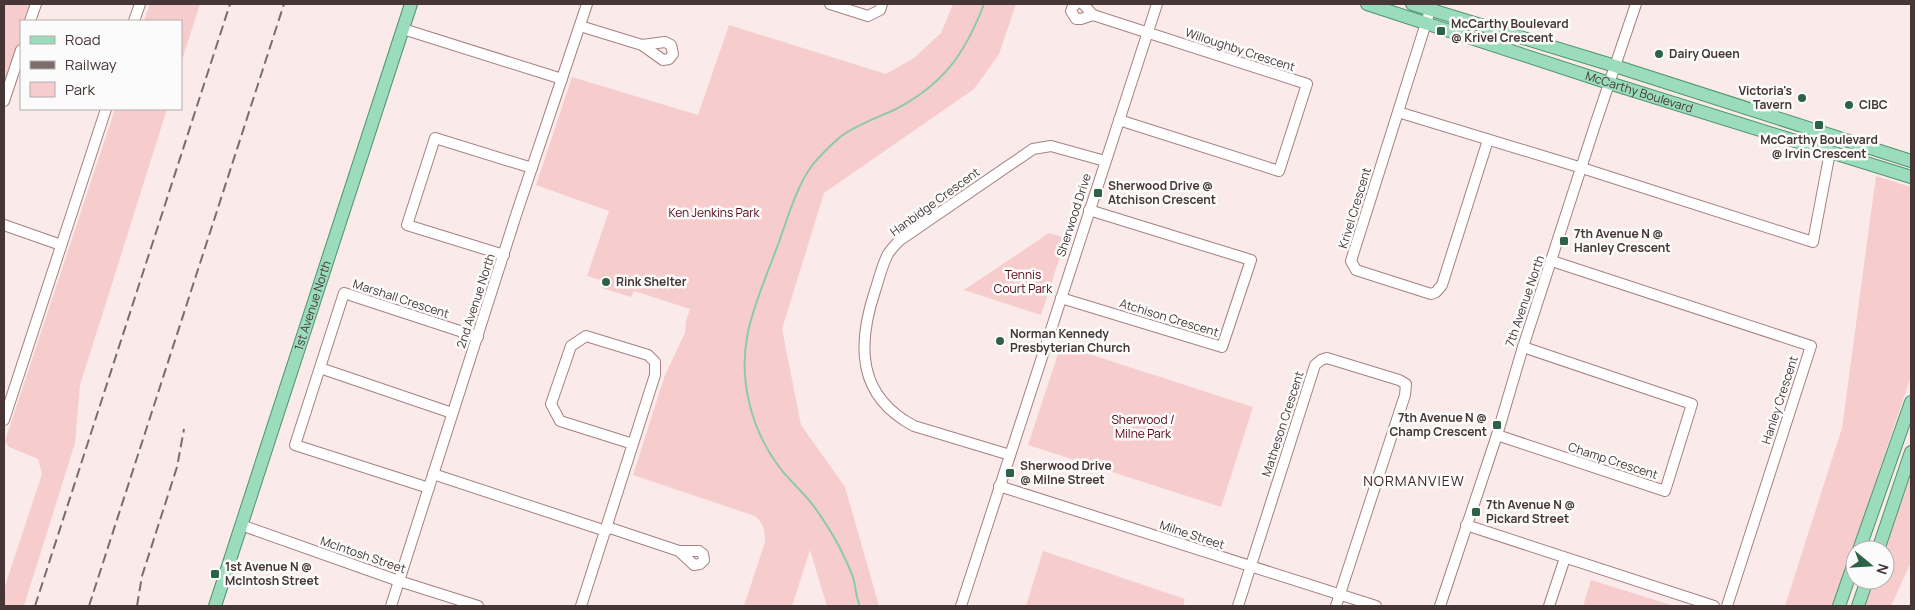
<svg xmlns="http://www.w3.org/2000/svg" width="1915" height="610" viewBox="0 0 1915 610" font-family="Manrope,sans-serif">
	<rect width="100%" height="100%" fill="#fbeaea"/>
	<g fill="#f7cccc">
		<path d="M4,4H36L30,21H21V50L4,101Z"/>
		<path d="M150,4H200L181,63V21H144Z"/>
		<path d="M953,4H1016L999,54L974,89L824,193L782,329L801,425L845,487L879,606H827L810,550L792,606H744L765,542C765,530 764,524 755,516L633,475L665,375L685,333L686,321L690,309L634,291L631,297L602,288L604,281L587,276L609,211L536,185L572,77L698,115L729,25L886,74L914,58L941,33Z"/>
		<path d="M115,109H167L80,385L75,443L24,606H4V589L42,474L38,459L9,447L5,441Z"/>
		<path d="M1876,176L1911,187V376L1834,606H1785L1842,428Z"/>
		<path d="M1049,233L1066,238L1041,315L964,290Z"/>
		<path d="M1061,345L1253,407L1221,507L1028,445Z"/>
		<path d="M1911,475V562L1891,606H1865L1874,580H1885V550Z"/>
		<path d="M1043,551L1185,599L1183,606H1026Z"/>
		<path d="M1591,580L1674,606H1583Z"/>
	</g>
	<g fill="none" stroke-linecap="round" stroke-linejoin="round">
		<path stroke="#8bcba7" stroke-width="2" d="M860,606C856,598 856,589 854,581C851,569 844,557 839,546C830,530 819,512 808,499C799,488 788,479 780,468C751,430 738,379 748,332C754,304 766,277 776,250C786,224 795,189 811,167C819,156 830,146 840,137C856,125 876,118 894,110C943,85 965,54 984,4"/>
		<g stroke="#a68181" stroke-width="12">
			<g id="minor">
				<path d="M830,4L868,16L880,10L882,4"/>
				<path d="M1076,4L1073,6L1071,11L1076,19H1081L1093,15L1307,84L1279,171L1119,120"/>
				<path d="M1083,4L1093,15"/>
				<path d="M1432,4L1351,261L1356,270L1431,294L1436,292L1442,285L1488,140"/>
				<path d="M30,21L36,4"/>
				<path d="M134,21L140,4"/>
				<path d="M580,26L642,45L663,60L669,59L673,54L671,45L665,42L642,45"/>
				<path d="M403,29L562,79"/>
				<path d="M4,101L21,50"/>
				<path d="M1398,112L1582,168L1813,242L1830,152"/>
				<path d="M4,225L61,245"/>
				<path d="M504,255L407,225L435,138L532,168"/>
				<path d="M1552,261L1811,346L1727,606"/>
				<path d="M1061,298L1222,347L1251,260L1089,210"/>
				<path d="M320,368L452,413"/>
				<path d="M4,420L106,109"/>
				<path d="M1497,435L1665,491L1692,404L1523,347"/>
				<path d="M1010,455L914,426C857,396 857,345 875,291C879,279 882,265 888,254C891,249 896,244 900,240L1033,149L1051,146L1105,161"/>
				<path d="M433,474L606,531"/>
				<path d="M999,486L1376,606"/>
				<path d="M429,488L295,445L344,293L478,337"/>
				<path d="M241,525L399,581L478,606"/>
				<path d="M1466,525L1714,606"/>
				<path d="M607,527L679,551H699L703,554L704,560L700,564L694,565L679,551"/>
				<path d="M391,606L517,212L587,4"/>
				<path d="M581,606L655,375V362L648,355L586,336L571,346L551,404L560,421L633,444"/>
				<path d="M961,606L1157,4"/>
				<path d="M1238,606L1315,365L1321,360L1327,358L1399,380L1406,384L1405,395L1336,606"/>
				<path d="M1440,606L1497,435L1523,347L1595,125L1636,4"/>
				<path d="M1549,606L1565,558"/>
			</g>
		</g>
		<g stroke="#50936f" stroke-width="14">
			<g id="major">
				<path id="s1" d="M1367,4L1609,83L1911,177"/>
				<path d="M1412,4L1615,66L1911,161"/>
				<path d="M1859,550L1911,402"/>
				<path d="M1878,550L1911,452"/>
				<path id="s2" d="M215,606L411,4"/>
				<path d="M1839,606L1855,560"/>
				<path d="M1858,606L1867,580"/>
			</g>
		</g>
		<use href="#minor" stroke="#fff" stroke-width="10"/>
		<use href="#major" stroke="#9adcbb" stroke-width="12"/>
		<g stroke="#7c6c6c" stroke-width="2" stroke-dasharray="10 5" stroke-linecap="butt">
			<path d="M35,606L230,4"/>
			<path d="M89,606L284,4"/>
			<path d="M137,606L142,576L177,467L184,429"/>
		</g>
	</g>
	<g fill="#2d6247" stroke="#fbfbfb" stroke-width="2">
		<rect x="1436" y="26" width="10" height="10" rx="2.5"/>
		<circle cx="1659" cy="54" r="5"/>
		<circle cx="1802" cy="98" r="5"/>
		<circle cx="1849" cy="105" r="5"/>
		<rect x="1814" y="120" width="10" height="10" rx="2.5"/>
		<rect x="1093" y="188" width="10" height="10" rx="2.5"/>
		<rect x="1559" y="236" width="10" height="10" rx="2.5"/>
		<circle cx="606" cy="282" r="5"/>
		<circle cx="1000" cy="341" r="5"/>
		<rect x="1492" y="420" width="10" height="10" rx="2.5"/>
		<rect x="1005" y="468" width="10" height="10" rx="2.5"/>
		<rect x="1471" y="507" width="10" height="10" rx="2.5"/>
		<rect x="210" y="569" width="10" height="10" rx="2.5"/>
	</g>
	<g text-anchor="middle" stroke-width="5" stroke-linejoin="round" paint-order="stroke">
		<g font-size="12" font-weight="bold" fill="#463636" stroke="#fbfbfb" text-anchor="start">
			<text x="1451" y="28">McCarthy Boulevard<tspan x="1451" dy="14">@ Krivel Crescent</tspan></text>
			<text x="1669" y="58">Dairy Queen</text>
			<text x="1792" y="95" text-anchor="end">Victoria's<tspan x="1792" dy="14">Tavern</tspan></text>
			<text x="1859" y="109">CIBC</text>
			<text x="1819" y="144" text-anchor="middle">McCarthy Boulevard<tspan x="1819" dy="14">@ Irvin Crescent</tspan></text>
			<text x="1108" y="190">Sherwood Drive @<tspan x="1108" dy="14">Atchison Crescent</tspan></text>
			<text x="1574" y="238">7th Avenue N @<tspan x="1574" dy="14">Hanley Crescent</tspan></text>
			<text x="616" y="286">Rink Shelter</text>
			<text x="1010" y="338">Norman Kennedy<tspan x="1010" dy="14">Presbyterian Church</tspan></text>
			<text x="1487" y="422" text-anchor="end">7th Avenue N @<tspan x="1487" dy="14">Champ Crescent</tspan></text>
			<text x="1020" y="470">Sherwood Drive<tspan x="1020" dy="14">@ Milne Street</tspan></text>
			<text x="1486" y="509">7th Avenue N @<tspan x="1486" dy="14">Pickard Street</tspan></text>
			<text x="225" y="571">1st Avenue N @<tspan x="225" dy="14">McIntosh Street</tspan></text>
		</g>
		<g font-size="12" fill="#463636" stroke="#fbfbfb">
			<text transform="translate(1240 50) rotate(18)" y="4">Willoughby Crescent</text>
			<text dy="4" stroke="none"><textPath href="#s1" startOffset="286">McCarthy Boulevard</textPath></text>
			<text transform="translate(935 202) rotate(-36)" y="4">Hanbidge Crescent</text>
			<text transform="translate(1355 208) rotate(-73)" y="4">Krivel Crescent</text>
			<text transform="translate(1074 215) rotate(-72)" y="4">Sherwood Drive</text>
			<text transform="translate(401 299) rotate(18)" y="4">Marshall Crescent</text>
			<text transform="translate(476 301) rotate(-72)" y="4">2nd Avenue North</text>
			<text transform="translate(1525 301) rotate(-71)" y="4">7th Avenue North</text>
			<text dy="4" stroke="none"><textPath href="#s2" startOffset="316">1st Avenue North</textPath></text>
			<text transform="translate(1169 318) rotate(17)" y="4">Atchison Crescent</text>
			<text transform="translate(1780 400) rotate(-72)" y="4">Hanley Crescent</text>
			<text transform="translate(1283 424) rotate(-72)" y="4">Matheson Crescent</text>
			<text transform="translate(1613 461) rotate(18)" y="4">Champ Crescent</text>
			<text transform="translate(1192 535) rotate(18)" y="4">Milne Street</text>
			<text transform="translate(363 555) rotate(19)" y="4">McIntosh Street</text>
		</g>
		<g font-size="12" fill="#560315" stroke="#fbfbfb">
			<text x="714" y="217">Ken Jenkins Park</text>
			<text x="1023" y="279">Tennis<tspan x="1023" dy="14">Court Park</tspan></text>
			<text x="1143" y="424">Sherwood /<tspan x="1143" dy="14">Milne Park</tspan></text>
		</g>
		<g font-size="14" letter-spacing="1" fill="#442527" stroke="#fbfbfb">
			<text x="1414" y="486">NORMANVIEW</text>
		</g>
	</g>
	<rect width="1915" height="610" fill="none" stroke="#463636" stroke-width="10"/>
	<rect x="20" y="20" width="162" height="90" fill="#fbfbfb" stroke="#b3acac"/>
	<rect x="30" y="36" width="25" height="8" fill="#9adcbb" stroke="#b3acac"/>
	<text x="65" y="45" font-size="15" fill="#463636">Road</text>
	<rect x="30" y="61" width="25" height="8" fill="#7c6c6c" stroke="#b3acac"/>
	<text x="65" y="70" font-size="15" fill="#463636">Railway</text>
	<rect x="30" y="82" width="25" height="15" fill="#f7cccc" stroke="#b3acac"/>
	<text x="65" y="95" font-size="15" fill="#463636">Park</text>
	<g transform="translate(1870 565) rotate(108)"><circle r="24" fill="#fbfbfb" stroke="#b3acac"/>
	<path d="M0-4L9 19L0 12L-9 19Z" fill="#2d6247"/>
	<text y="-8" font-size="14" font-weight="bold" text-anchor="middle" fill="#463636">N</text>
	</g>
</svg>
